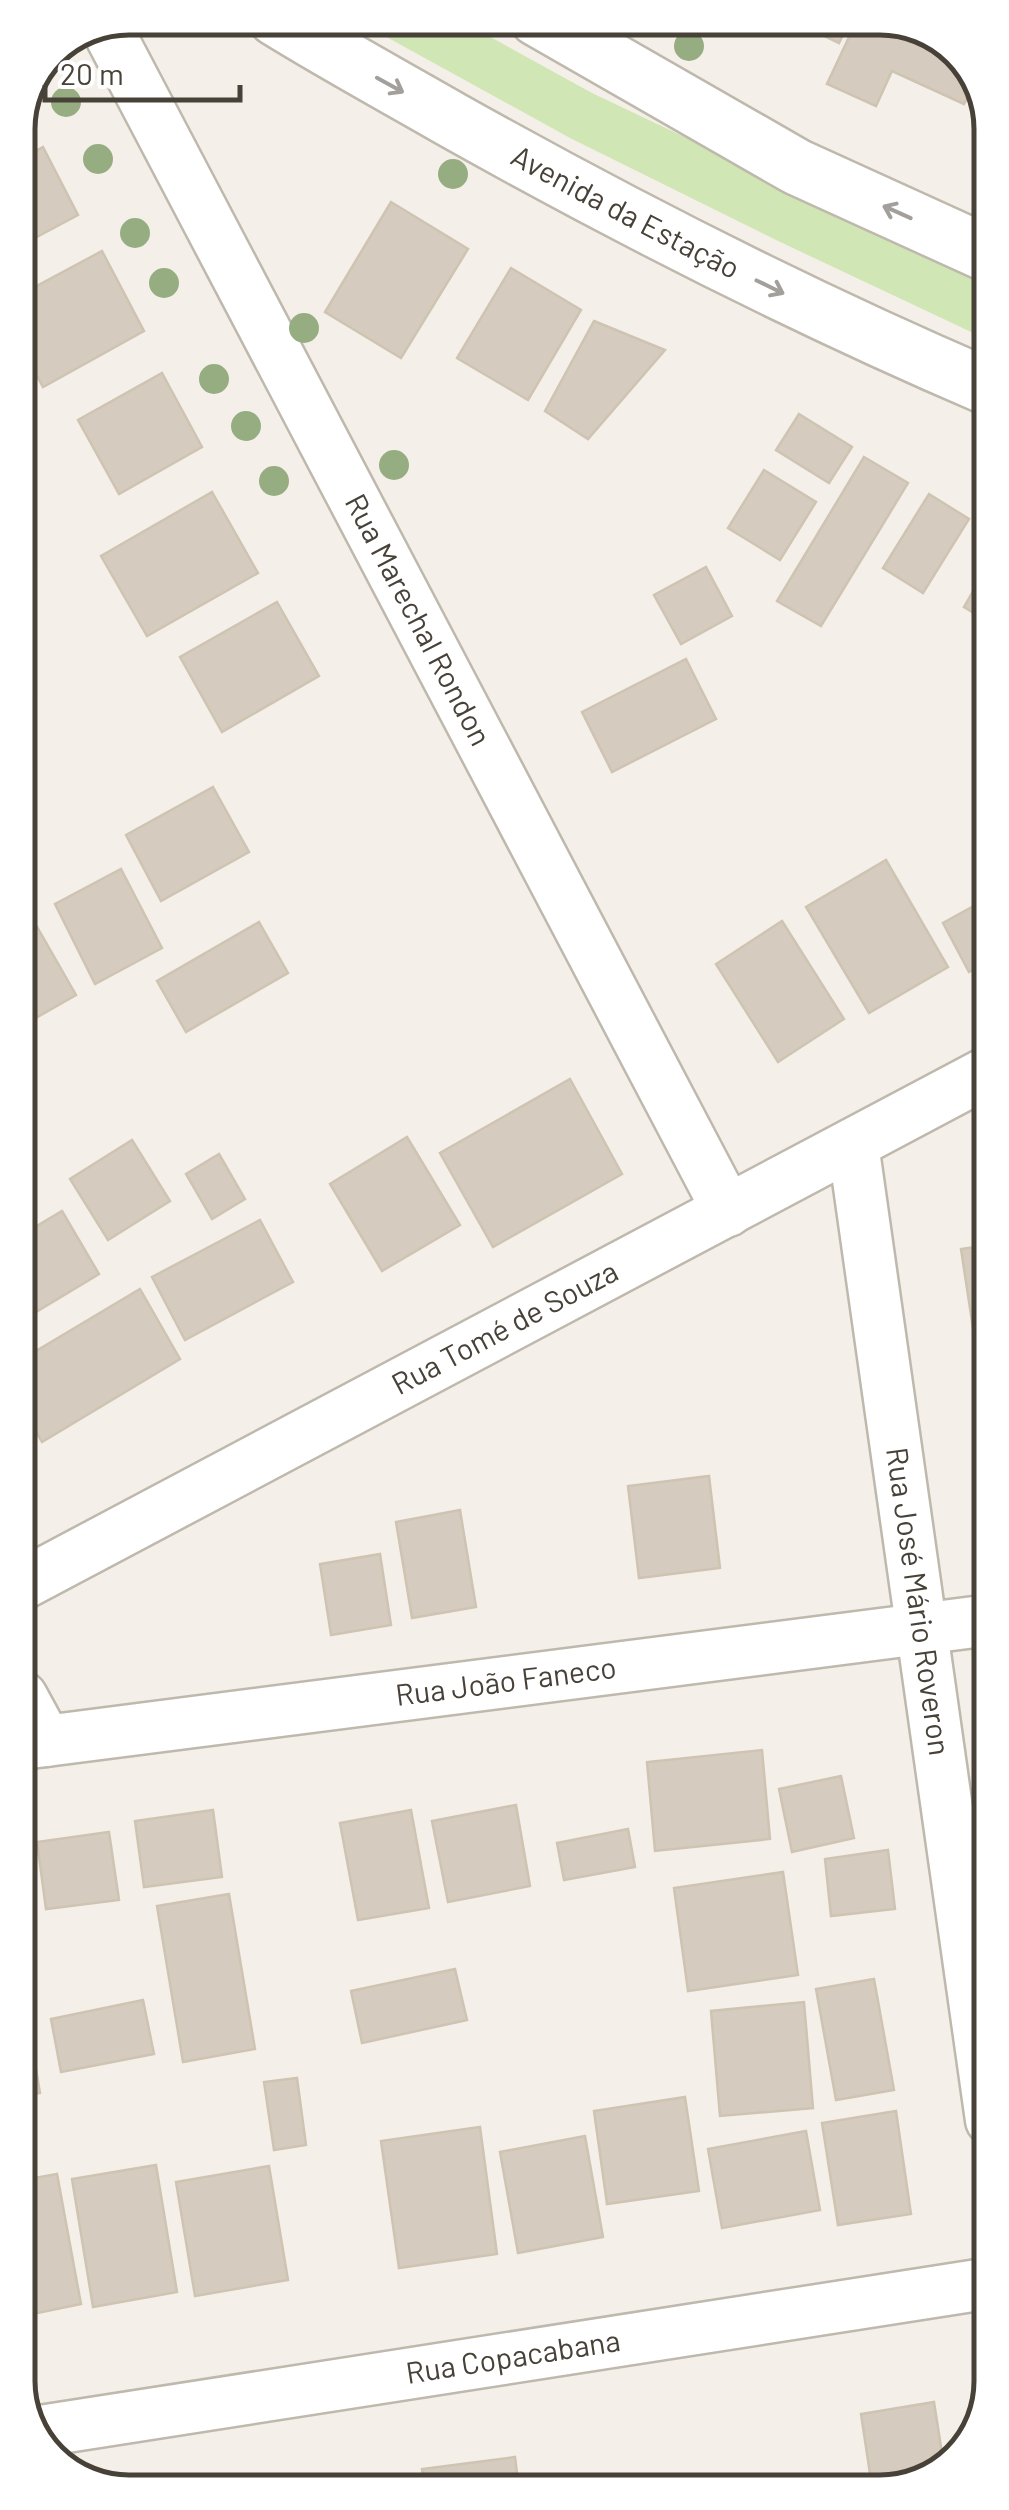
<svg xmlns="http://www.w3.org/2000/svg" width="1009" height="2510" viewBox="0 0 1009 2510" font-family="Barlow,sans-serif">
	<rect width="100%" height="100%" fill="#f4f0e9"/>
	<path fill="#d0e6b4" d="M352,18H456L592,93L986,280V339L776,240L570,138Z"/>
	<g fill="#d5ccbf" stroke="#cfc4b2" stroke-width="2.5">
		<path d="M787,18H851L839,43Z"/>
		<path d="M858,18H887L911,29L912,27L948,41L976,80L964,104L892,71L876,106L827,84Z"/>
		<path d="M43,147L78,215L18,247V161Z"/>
		<path d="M391,202L468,249L401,358L325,312Z"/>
		<path d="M102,251L144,331L43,387L18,341V296Z"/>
		<path d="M511,268L581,310L528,400L457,358Z"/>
		<path d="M594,321L665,350L588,439L545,411Z"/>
		<path d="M162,373L202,447L119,494L78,420Z"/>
		<path d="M799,414L852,447L829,483L776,450Z"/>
		<path d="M864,457L908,483L821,626L777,601Z"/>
		<path d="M764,470L816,502L780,560L728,528Z"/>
		<path d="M212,492L258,573L147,636L101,556Z"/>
		<path d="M929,494L969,519L923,593L883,568Z"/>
		<path d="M706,567L732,616L681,644L654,595Z"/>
		<path d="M987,567V621L964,607Z"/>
		<path d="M277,602L319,676L222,732L180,657Z"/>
		<path d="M686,659L716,719L612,772L582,712Z"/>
		<path d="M213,787L249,852L161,901L126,835Z"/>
		<path d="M886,860L948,967L869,1013L806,907Z"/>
		<path d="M121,869L162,948L95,984L55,904Z"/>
		<path d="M988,898V961L969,972L943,923Z"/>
		<path d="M24,904L76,995L20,1027V907Z"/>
		<path d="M782,921L844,1019L778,1062L716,964Z"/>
		<path d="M259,922L288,973L186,1032L157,981Z"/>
		<path d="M570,1079L622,1174L493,1247L440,1153Z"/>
		<path d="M407,1137L460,1225L382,1271L330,1184Z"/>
		<path d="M132,1140L170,1201L108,1240L70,1179Z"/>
		<path d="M219,1154L245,1199L212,1219L186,1174Z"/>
		<path d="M62,1211L99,1274L21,1321L20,1236Z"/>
		<path d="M260,1220L293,1282L185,1340L152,1277Z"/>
		<path d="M989,1245V1427H988L961,1249Z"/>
		<path d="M140,1289L180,1359L42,1442L21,1405V1360Z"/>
		<path d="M709,1476L720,1568L639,1578L628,1486Z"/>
		<path d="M460,1510L476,1607L412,1618L396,1522Z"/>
		<path d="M380,1554L391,1625L331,1635L320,1564Z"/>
		<path d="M762,1750L770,1839L655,1851L647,1762Z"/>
		<path d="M841,1776L854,1838L792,1852L779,1789Z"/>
		<path d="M516,1805L530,1886L448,1902L432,1821Z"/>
		<path d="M213,1810L222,1877L144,1887L135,1821Z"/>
		<path d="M411,1810L429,1908L358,1920L340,1823Z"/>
		<path d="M628,1829L635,1867L564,1880L557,1843Z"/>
		<path d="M109,1832L119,1900L46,1909L37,1842Z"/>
		<path d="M888,1850L895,1909L831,1916L825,1859Z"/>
		<path d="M783,1872L798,1975L688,1991L674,1888Z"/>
		<path d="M229,1894L255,2049L183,2062L157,1906Z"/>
		<path d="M455,1969L467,2020L362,2043L351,1991Z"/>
		<path d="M874,1979L894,2090L836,2100L816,1989Z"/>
		<path d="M143,2000L154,2054L61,2072L51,2019Z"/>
		<path d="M804,2002L813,2108L720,2116L711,2011Z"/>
		<path d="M30,2034L40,2093L22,2096V2036Z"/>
		<path d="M297,2078L306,2145L274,2150L264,2082Z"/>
		<path d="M685,2097L699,2191L607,2204L594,2111Z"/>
		<path d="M896,2111L911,2214L838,2225L822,2123Z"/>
		<path d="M480,2127L497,2254L399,2268L381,2141Z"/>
		<path d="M806,2131L820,2210L722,2228L708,2149Z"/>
		<path d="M585,2136L603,2237L518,2253L500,2152Z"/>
		<path d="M156,2165L177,2292L93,2307L72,2179Z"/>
		<path d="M269,2166L288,2280L195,2296L176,2182Z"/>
		<path d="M57,2174L81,2304L23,2316V2180Z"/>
		<path d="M934,2402L944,2466L915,2487H872L861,2414Z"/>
		<path d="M515,2457L519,2489L425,2490L422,2469Z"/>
	</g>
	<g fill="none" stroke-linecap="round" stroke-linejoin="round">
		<g stroke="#bfb8ac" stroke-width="55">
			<g id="minor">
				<path id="s1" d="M106,27L728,1211"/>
				<path id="s2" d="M853,1144L991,2120"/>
				<path id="s3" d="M21,1585L988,1072"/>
				<path d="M22,1697L46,1741"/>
				<path id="s4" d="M22,1744L990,1620"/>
				<path id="s5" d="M34,2432L991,2283"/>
			</g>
		</g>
		<g stroke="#bfb8ac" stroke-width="60">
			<g id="tertiary">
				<path id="s6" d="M276,18C334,54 395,87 454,121C627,218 804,308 986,386"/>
				<path d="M537,18L797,167L986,253"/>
			</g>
		</g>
		<use href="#minor" stroke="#fff" stroke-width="50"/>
		<use href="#tertiary" stroke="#fff" stroke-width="55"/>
	</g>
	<g fill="#96ad82">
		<circle cx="689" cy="46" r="15"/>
		<circle cx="66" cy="102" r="15"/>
		<circle cx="98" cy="159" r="15"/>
		<circle cx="453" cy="174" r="15"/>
		<circle cx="135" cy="233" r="15"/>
		<circle cx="164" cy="283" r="15"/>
		<circle cx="304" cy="328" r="15"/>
		<circle cx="214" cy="379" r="15"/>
		<circle cx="246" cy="426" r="15"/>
		<circle cx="394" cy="465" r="15"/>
		<circle cx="274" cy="481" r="15"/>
	</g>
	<defs><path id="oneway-shaft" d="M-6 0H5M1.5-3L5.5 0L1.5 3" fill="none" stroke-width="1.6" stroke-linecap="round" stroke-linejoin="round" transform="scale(2.5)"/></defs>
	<g stroke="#a3a09c">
		<use href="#oneway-shaft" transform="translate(390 85) rotate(29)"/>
		<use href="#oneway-shaft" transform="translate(897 212) rotate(-156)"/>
		<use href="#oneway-shaft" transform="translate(770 287) rotate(26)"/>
	</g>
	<g text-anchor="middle" stroke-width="8" stroke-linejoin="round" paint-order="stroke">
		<g font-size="30" fill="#474138" stroke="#fff">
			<text dy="10" stroke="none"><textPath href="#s6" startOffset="400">Avenida da Estação</textPath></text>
			<text dy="10" stroke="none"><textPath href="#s1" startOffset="670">Rua Marechal Rondon</textPath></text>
			<text dy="10" stroke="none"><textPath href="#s3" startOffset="548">Rua Tomé de Souza</textPath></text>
			<text dy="10" stroke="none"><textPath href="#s2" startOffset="462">Rua José Mário Roveron</textPath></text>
			<text dy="10" stroke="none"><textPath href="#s4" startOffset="488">Rua João Faneco</textPath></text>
			<text dy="10" stroke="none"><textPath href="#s5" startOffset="485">Rua Copacabana</textPath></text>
		</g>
	</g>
	<path d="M0 0H1009V2510H0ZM129 35H880A94 94 0 0 1 974 129V2381A94 94 0 0 1 880 2475H129A94 94 0 0 1 35 2381V129A94 94 0 0 1 129 35Z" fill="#fff" fill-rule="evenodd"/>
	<path fill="none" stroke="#474138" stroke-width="5" d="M129 35H880A94 94 0 0 1 974 129V2381A94 94 0 0 1 880 2475H129A94 94 0 0 1 35 2381V129A94 94 0 0 1 129 35Z"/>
	<path d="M45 85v15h195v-15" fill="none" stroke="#474138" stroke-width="5"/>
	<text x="60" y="85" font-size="30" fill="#474138" stroke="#ffffff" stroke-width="8" paint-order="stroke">20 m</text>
</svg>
